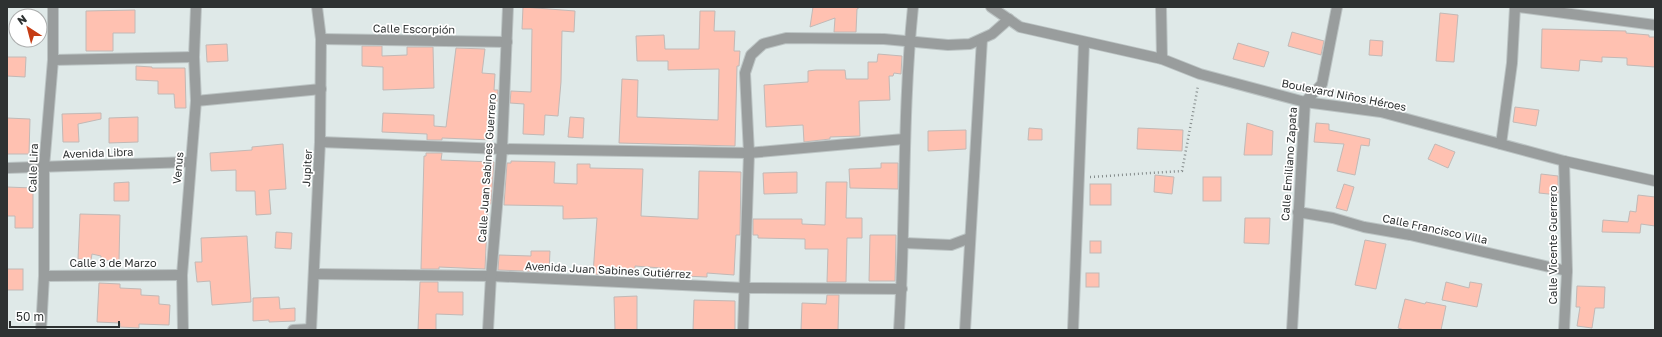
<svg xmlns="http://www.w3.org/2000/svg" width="1662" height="337" viewBox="0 0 1662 337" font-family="'Golos Text',sans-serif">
	<rect width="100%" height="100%" fill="#dfe9e8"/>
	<g fill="#ffc1b1" stroke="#c2b9b6">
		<path d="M523,7L575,11L574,32L562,31L561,82L558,116L545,115L544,135L523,134L524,104L510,103L511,91L531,92L532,29H522Z"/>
		<path d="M813,7H860L857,9L856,32H834L835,18L810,27Z"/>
		<path d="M135,10V33H113V51H86V11Z"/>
		<path d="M700,11H715L714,31H735L734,51H740L739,66H737L735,146L619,143L622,79L638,80L637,117L718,120L719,69L668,70V61H637L636,36L664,35L665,49H699Z"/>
		<path d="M1440,13L1458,15L1454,62L1436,61Z"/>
		<path d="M1542,29L1626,31V33L1649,35V37H1655V67L1627,65V58L1602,57V62L1580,60L1579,71L1541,68Z"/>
		<path d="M1292,32L1324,41L1321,55L1288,46Z"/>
		<path d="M1370,40L1383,41L1382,56L1369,55Z"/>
		<path d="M1238,43L1269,52L1264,67L1233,59Z"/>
		<path d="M227,44L228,61L207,62L206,45Z"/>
		<path d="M362,46H382V56L407,55V47H433L434,88L383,90V67L362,66Z"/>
		<path d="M456,48L485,49L482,73L495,74L494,90H498L497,102H494L493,140L442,138V140H427V134L382,132L383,113L434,115V126L446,127Z"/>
		<path d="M878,54L902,56L901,74L894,73L893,76H889L890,100L859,101L860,136L830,137V139L804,142L803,125L766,127L764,85L808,82V71L816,70H845L846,79H868V62H877Z"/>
		<path d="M7,57H26L25,77L7,76Z"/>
		<path d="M136,66L152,67V68H185L186,108H175L174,94H158V81L136,80Z"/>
		<path d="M1515,107L1539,110L1536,126L1513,122Z"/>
		<path d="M101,113V119L78,124L79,142H63L62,114Z"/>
		<path d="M138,117V142L109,143V118Z"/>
		<path d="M570,117L584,118L583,138L568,137Z"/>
		<path d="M7,118L30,119L29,154H7Z"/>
		<path d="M1247,123L1273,131L1272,155H1244Z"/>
		<path d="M1316,123L1329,124V130L1370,139L1369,146L1361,145L1355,175L1337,171L1344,144L1314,142Z"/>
		<path d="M1029,128L1042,129V140H1028Z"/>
		<path d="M1138,128L1183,130L1182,151L1137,149Z"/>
		<path d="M966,130V149L928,151V131Z"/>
		<path d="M283,144L286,189L269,190L271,214L256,215L255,191H236V170L211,171L210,153L252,150V147Z"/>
		<path d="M1435,144L1455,152L1448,168L1428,159Z"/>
		<path d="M426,153H442L441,160L494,162L491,204H488L485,269L439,267V269H421L424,156H426Z"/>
		<path d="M511,161L555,162L554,183L577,184V164H590V168L643,169L641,216L698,219L699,171L741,172L740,235H736L734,275L707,273V277L661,275V268L635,266V271L612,270V275L593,274L597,218L563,219V206L504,205L507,163H511Z"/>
		<path d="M881,163H898V189L850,188L849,169L881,168Z"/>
		<path d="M797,172V193L764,194L763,173Z"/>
		<path d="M1541,174L1558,176V195L1539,193Z"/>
		<path d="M1155,175L1174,177L1172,194L1154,192Z"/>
		<rect x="1203" y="177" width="18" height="24"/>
		<path d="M129,182V201H114V183Z"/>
		<path d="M826,182H847L846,218H862V238H847L846,282H827L828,249H805V239L758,238V235H753V219H802V224L825,225Z"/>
		<rect x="1090" y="184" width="21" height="21"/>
		<path d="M1344,184L1354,187L1347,211L1336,208Z"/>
		<path d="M7,187L33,188V228H15V216H7Z"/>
		<path d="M1638,195L1655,197V226L1641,224L1640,233L1602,232L1603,220L1628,222L1630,211L1636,212Z"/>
		<path d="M80,214L120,215L119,261L101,260V256L92,254L91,260L78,259Z"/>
		<path d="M1245,218H1270L1269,244L1244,243Z"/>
		<path d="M276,232L292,233L291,249L275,248Z"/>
		<path d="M870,235H896L895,281H869Z"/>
		<path d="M247,236L251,302L212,305L210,281L197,282L195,262H202L201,238Z"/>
		<path d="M1365,240L1386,244L1376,289L1355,285Z"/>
		<rect x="1090" y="241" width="11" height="12"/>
		<path d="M531,251H550L549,272L498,270L499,255L531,256Z"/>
		<rect x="7" y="269" width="16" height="21"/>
		<rect x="1086" y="273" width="13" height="14"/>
		<path d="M420,282H438V292H463V315L436,314V330H418Z"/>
		<path d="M1446,282L1469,288L1470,282L1482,284L1477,307L1442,300Z"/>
		<path d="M99,283L120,284V288L141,289V295L159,296V304L170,305L169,325L139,324V328L120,327V323L97,322Z"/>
		<path d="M1577,286L1605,287L1604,308H1595L1592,328L1577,326L1580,307H1576Z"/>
		<path d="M827,295H839L838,330H801L802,303L826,304Z"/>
		<path d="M637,296V330H615L614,297Z"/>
		<path d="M279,297L280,309L295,308V321L269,322V320L253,321V298Z"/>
		<path d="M1405,299L1425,304L1426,302L1446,306L1441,330H1404L1398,328Z"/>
		<path d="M694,300L735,301V330H693Z"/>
	</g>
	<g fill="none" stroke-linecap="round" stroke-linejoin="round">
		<g stroke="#bcc4c4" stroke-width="12">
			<g id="street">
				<path d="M991,7L1020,27L1162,59L1200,74L1305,102L1381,112L1564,161L1655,181"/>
				<path d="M1161,7L1162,59"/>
				<path d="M1518,7L1655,25"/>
				<path d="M321,39L507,42"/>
				<path d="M53,60L194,57"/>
				<path d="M196,101L321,89"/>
				<path d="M320,142L502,149L749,153L904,139"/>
				<path d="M1501,144L1512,63L1515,7"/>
				<path d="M7,168L190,162"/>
				<path d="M1298,212L1333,218L1364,227L1410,235L1567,271"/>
				<path d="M904,243L951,245L970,238"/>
				<path d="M314,274L491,276L746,288L902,289"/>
				<path d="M44,276L182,275"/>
				<path d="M41,330L44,276V167L53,60V7"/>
				<path d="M183,330L182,275L196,101L194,57L196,7"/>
				<path d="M293,330L311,329"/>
				<path d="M311,330L320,142L321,39L317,7"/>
				<path d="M488,330L491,276L502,149L508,7"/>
				<path d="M743,330L749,153L745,73L751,55L763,44L786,38L884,39L948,45L970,44L992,34L1009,19"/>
				<path d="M899,330C906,222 902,114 913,7"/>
				<path d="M965,330L982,39"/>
				<path d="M1073,330L1084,43"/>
				<path d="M1292,330L1305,102L1322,84L1337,7"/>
				<path d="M1564,330L1567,271L1564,161"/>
			</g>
		</g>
		<path stroke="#848b8b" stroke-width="2.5" stroke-dasharray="1 3" stroke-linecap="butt" d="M1090,177L1182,171L1198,86"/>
		<use href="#street" stroke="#999d9d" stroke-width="10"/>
	</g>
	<g text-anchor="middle" stroke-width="3.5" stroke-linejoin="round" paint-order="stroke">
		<g font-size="11" fill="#2e3232" stroke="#fff">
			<text transform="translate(414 29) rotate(1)" y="4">Calle Escorpión</text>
			<text transform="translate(1344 95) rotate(11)" y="4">Boulevard Niños Héroes</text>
			<text transform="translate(98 153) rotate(-2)" y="4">Avenida Libra</text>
			<text transform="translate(1289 164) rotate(-86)" y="4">Calle Emiliano Zapata</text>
			<text transform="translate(33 168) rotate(-88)" y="4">Calle Lira</text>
			<text transform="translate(178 168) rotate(-85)" y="4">Venus</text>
			<text transform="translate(307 168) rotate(-87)" y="4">Jupiter</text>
			<text transform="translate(487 168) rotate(-86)" y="4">Calle Juan Sabines Guerrero</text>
			<text transform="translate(1435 229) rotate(12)" y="4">Calle Francisco Villa</text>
			<text transform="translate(1553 245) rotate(-90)" y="4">Calle Vicente Guerrero</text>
			<text x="113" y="267">Calle 3 de Marzo</text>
			<text transform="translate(608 270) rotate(3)" y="4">Avenida Juan Sabines Gutiérrez</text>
		</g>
	</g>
	<rect width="1662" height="337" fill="none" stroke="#2e3232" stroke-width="16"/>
	<g transform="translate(28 28) rotate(324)"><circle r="19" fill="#ffffff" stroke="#abadad"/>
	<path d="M0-3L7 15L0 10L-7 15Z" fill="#c53c14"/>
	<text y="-6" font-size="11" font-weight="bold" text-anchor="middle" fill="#2e3232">N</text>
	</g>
	<path d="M10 321v6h109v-6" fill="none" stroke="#2e3232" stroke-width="2"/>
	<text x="16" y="321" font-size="12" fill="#2e3232" stroke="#ffffff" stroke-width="3" paint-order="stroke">50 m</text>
</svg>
